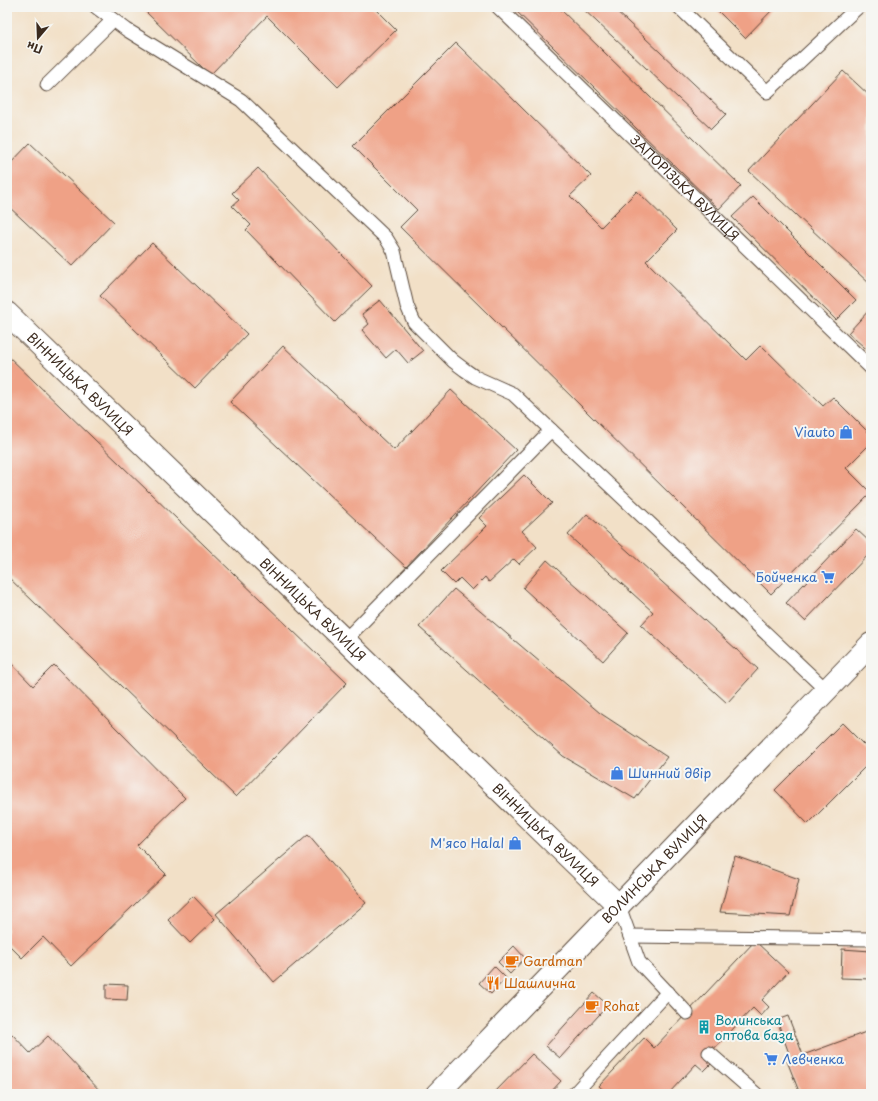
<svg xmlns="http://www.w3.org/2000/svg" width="878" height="1101" viewBox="0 0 878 1101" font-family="'Playpen Sans',sans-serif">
	<rect width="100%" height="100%" fill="#f6f6f2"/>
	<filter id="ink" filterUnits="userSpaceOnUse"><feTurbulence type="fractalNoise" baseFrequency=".025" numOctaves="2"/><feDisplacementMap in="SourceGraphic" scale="8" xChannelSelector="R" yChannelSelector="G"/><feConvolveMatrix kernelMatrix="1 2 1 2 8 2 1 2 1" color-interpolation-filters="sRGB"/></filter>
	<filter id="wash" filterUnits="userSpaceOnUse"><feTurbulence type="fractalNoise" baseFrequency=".012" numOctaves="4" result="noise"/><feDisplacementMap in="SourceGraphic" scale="16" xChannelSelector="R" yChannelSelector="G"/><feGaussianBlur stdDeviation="0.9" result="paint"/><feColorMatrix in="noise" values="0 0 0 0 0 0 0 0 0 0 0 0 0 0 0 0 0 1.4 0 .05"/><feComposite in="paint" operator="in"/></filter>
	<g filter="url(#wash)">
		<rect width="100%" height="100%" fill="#f2e0c7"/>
		<g id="blocks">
			<g fill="#efa186">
				<path d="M141,7H373L396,30L338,87L267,16L210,75Z"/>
				<path d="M512,7H558L741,186L719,209Z"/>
				<path d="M581,7H612L726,114L711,129Z"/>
				<path d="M714,7H775L745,38Z"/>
				<path d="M456,43L591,176L570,196L601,227L637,191L677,230L646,261L746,360L761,345L823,406L833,397L871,435V443L846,468L871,493L771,594L400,227L417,210L353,146Z"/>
				<path d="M843,71L871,97V285L749,171Z"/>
				<path d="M30,143L114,222L72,266L7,205V167Z"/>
				<path d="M258,168L372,286L335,322L246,230L251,225L232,206L239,200L232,193Z"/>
				<path d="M753,197L856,300L836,320L732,217Z"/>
				<path d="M152,243L247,334L195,388L100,296Z"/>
				<path d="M380,300L423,351L408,363L396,349L386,358L362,330L369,324L362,314Z"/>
				<path d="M871,308V353L848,333Z"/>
				<path d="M283,346L394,450L451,390L516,450L406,567L230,402Z"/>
				<path d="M7,355L347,683L236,797L7,576Z"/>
				<path d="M524,475L552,503L522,531L537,547L519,564L514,559L489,582L485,577L472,590L460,578L454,584L441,571L487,526L479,518Z"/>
				<path d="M587,514L758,669L727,703L641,625L653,612L568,535Z"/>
				<path d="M856,529L871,543V552L805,621L786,603Z"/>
				<path d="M547,560L628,633L603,661L523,588Z"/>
				<path d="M454,589L600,713L667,757L635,799L563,756L419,627Z"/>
				<path d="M7,659L33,686L54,665L185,798L137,845L166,874L71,966L43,937L22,958L7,943Z"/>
				<path d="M842,723L871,752V761L808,824L775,790Z"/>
				<path d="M308,835L366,903L274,982L216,914Z"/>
				<path d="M735,856L799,879L790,916L720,912Z"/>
				<path d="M193,896L215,919L190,943L168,920Z"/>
				<path d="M755,941L788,972L762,1000L769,1007L761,1016L753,1008L706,1057L712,1063L704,1071L696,1064L668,1094H608L599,1086L644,1038L654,1048Z"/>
				<path d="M514,946L525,958L510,974L498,962Z"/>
				<path d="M842,949L871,951V979L841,978Z"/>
				<path d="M494,966L506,978L491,994L479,983Z"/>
				<path d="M106,984L128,985L127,1000L106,999Z"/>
				<path d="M594,993L608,1005L560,1058L546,1046Z"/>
				<path d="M788,1016L803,1055L866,1032L871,1045V1094H811L810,1092L800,1094L787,1061L791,1059L777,1020Z"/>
				<path d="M12,1034L30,1053L48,1036L103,1094H7V1038Z"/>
				<path d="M532,1054L561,1081L549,1094H493Z"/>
			</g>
		</g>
	</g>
	<g filter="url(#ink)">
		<use href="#blocks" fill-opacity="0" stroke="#564537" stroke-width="1"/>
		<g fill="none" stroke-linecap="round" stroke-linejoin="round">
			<g stroke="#564537" stroke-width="15">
				<g id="lane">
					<path d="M96,7L127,30L241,100L386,238L394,251L407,306L414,322L453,361L465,370L475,377L513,394L826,690"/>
					<path id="s1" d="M498,7L871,368"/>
					<path d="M679,7L767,92L858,7"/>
					<path d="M47,85L113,20"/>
					<path d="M344,641L551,430"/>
					<path d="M619,906L639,962L687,1013"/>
					<path d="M630,936L871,939"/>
					<path d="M709,1053L756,1094"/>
					<path d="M574,1094L668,992"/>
				</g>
			</g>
			<g stroke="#564537" stroke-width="24">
				<g id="street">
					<path id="s2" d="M7,313L619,906"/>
				</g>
			</g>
			<g stroke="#564537" stroke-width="24">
				<g id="secondary">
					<path id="s3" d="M437,1094L871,644"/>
				</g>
			</g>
			<use href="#lane" stroke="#fff" stroke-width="13"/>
			<use href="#street" stroke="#fff" stroke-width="22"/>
			<use href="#secondary" stroke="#fff" stroke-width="22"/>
		</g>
	</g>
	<defs>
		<g id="shop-bare" transform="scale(1.08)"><path d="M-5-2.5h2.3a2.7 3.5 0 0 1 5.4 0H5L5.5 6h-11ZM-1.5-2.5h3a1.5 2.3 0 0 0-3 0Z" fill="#3f7fe0" stroke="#f6f6f2" stroke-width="2.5" paint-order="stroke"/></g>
		<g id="supermarket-bare" transform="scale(1.08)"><path d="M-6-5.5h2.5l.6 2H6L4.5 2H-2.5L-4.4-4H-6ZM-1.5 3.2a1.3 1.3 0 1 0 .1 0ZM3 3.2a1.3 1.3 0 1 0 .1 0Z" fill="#3f7fe0" stroke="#f6f6f2" stroke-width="2.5" paint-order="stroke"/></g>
		<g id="cafe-bare" transform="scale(1.08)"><path d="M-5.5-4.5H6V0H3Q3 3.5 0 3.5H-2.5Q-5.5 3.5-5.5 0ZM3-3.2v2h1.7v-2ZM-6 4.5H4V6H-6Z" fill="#e8710a" stroke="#f6f6f2" stroke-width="2.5" paint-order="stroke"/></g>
		<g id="restaurant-bare" transform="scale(1.08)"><path d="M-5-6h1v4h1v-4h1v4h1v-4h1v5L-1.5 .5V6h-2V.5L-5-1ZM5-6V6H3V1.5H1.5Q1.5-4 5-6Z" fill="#e8710a" stroke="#f6f6f2" stroke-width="2.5" paint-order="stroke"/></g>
		<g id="building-bare" transform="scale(1.08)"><path d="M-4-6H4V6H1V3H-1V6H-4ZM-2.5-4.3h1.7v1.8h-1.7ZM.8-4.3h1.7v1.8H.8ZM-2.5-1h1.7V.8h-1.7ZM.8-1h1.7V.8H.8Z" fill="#0f9aa8" stroke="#f6f6f2" stroke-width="2.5" paint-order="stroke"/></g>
	</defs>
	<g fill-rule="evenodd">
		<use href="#shop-bare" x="846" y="432"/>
		<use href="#supermarket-bare" x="828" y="577"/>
		<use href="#shop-bare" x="617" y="773"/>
		<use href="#shop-bare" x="515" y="843"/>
		<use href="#cafe-bare" x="512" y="961"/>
		<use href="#restaurant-bare" x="493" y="983"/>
		<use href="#cafe-bare" x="592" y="1006"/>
		<use href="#building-bare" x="704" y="1027"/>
		<use href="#supermarket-bare" x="771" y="1059"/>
	</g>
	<g text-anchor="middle" stroke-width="4" stroke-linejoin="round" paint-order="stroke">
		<g font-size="13" fill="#3b2a1e" stroke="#f6f6f2">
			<text dy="5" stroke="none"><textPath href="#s1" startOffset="260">ЗАПОРІЗЬКА ВУЛИЦЯ</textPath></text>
			<text dy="5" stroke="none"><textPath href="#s2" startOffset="102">ВІННИЦЬКА ВУЛИЦЯ</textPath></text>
			<text dy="5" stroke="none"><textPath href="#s2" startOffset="426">ВІННИЦЬКА ВУЛИЦЯ</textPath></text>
			<text dy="5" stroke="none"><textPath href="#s2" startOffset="750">ВІННИЦЬКА ВУЛИЦЯ</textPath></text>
			<text dy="5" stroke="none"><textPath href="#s3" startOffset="313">ВОЛИНСЬКА ВУЛИЦЯ</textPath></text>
		</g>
		<g font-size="13" fill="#366cbe" stroke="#f6f6f2" text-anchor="end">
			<text x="835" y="437">Viauto</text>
			<text x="817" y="582">Бойченка</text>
			<text x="628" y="778" text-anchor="start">Шинний двір</text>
			<text x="504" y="848">М'ясо Halal</text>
			<text x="782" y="1064" text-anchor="start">Левченка</text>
		</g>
		<g font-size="13" fill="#c56008" stroke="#f6f6f2" text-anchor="start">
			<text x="523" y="966">Gardman</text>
			<text x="504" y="988">Шашлична</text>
			<text x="603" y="1011">Rohat</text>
		</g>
		<g font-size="13" fill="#0d838f" stroke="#f6f6f2" text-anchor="start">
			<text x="715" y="1025">Волинська<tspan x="715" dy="15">оптова база</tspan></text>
		</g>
	</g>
	<rect width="878" height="1101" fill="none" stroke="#f6f6f2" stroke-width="24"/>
	<g transform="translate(38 38) rotate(199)" stroke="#f6f6f2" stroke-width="3" paint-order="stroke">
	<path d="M0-3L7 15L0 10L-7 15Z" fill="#3b2a1e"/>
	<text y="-6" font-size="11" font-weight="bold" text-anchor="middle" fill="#3b2a1e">Пн</text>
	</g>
</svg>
